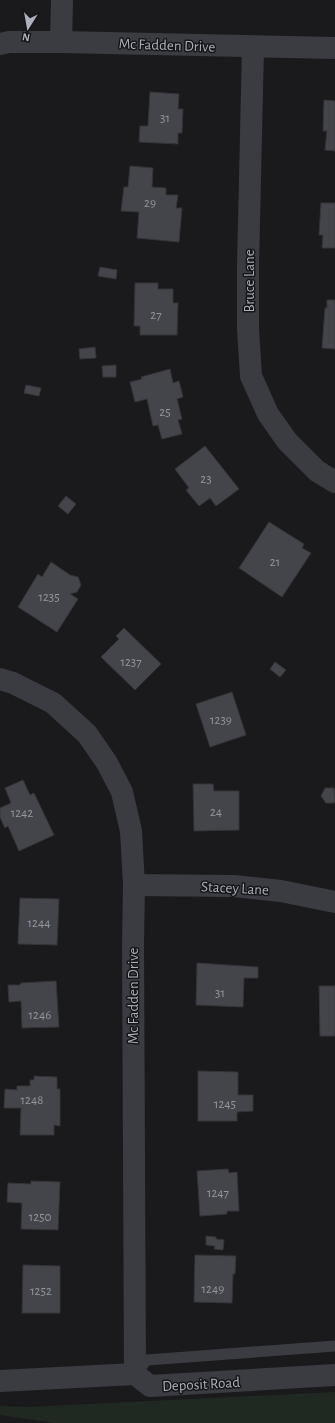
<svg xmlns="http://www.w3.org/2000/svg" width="335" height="1423" viewBox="0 0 335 1423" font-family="'Alegreya Sans',sans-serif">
	<rect width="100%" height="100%" fill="#1a1a1d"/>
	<path fill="#202921" d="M335,1392V1423H54L0,1415V1406L28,1407Z"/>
	<g fill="#44454a" stroke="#343439">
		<path d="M150,92L179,94L178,109H183L182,133H178V144L139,142L140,126H148Z"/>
		<path d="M324,100L335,101V151L325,150L327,131H323Z"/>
		<path d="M130,166L153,168L152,187L166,188V195H178L176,208H182L179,242L137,238L139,212L121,211L124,187H128Z"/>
		<path d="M321,203H335V248H322L323,235H319Z"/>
		<path d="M100,267L117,270L116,279L98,276Z"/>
		<path d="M135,283H158V289H173V303H178L177,335H140V326H134Z"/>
		<path d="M327,300H335V349L322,348L325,308H327Z"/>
		<path d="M95,347L96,358L80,359L79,349Z"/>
		<path d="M116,365V377H103L102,366Z"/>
		<path d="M170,369L173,383L179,381L183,397L177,399L182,419L178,420L182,434L162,439L158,425L153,426L147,399L135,402L130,382L142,379L141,377Z"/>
		<path d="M26,385L41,388L39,396L24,393Z"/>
		<path d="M205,446L239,489L216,506L210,498L199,506L186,490L189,488L175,469Z"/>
		<path d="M66,496L76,504L68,514L58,506Z"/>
		<path d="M269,522L304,544L302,548L311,553L282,597L239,568Z"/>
		<path d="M51,562L70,575L78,577L81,585L77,592L70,594L78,599L57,632L18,607L38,574L42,577Z"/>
		<path d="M124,628L161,664L135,690L101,657L119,639L116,636Z"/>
		<path d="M275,662L286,670L280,677L270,669Z"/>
		<path d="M232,692L246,735L210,747L196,704Z"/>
		<path d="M23,780L30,795L34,793L54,835L19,851L8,826L5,828L0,817V808L11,803L5,788Z"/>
		<path d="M193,784H213L214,791H239V830L194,831Z"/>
		<path d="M325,788H334L335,801L334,803H326L321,796Z"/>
		<path d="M20,898L59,899L57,945L18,944Z"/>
		<path d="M197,963L258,967V978H244L243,1007L196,1005Z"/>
		<path d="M56,981L59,1027L22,1028L21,1001L9,1002L8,985H20L21,983Z"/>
		<path d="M319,986H335V1036H320Z"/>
		<path d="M198,1071L238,1072V1095H253V1111L237,1112V1121H198Z"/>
		<path d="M34,1076L57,1077V1089H60V1126L54,1125V1135H20L21,1108H4L5,1089L17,1090V1086H30V1080H34Z"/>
		<path d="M228,1169L229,1173L237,1172L239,1211H227V1214L200,1216L197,1171Z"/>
		<path d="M31,1181L60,1182L58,1230L21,1229L22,1203L7,1202L8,1183L31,1184Z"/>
		<path d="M206,1236L216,1237V1239L224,1240L223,1250L214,1249L215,1246L206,1245Z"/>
		<path d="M195,1255L236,1256L235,1274H233L232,1303L194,1302Z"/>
		<path d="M23,1265L60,1266V1313H22Z"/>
	</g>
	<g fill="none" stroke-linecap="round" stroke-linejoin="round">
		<path stroke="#3b3c42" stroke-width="11" d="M136,1373L147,1360L335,1346"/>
		<g stroke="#3b3c42" stroke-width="22">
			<path d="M61,42L62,0"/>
			<path d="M0,44L9,42H61L335,48"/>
			<path d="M253,47L248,266V329L251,376L268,414L287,441L317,471L335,482"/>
			<path d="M0,679L13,683L53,703L87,734L107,763L122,792L131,831L134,885L133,944L135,1374"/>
			<path d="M134,885L234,886L281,891L335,902"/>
			<path d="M0,1381L135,1374L150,1386L335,1375"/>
		</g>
	</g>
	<g text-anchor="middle" stroke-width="3" stroke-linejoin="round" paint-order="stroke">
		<g font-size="13" fill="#9296a0">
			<text x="165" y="122">31</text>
			<text x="150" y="207">29</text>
			<text x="156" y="319">27</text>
			<text x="165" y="416">25</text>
			<text x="206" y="483">23</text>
			<text x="275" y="566">21</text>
			<text x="49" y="601">1235</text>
			<text x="131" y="666">1237</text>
			<text x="221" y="724">1239</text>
			<text x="216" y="816">24</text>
			<text x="22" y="817">1242</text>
			<text x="39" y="927">1244</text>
			<text x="220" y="997">31</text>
			<text x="40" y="1019">1246</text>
			<text x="32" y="1104">1248</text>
			<text x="225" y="1108">1245</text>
			<text x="218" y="1197">1247</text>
			<text x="40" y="1221">1250</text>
			<text x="213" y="1293">1249</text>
			<text x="41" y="1295">1252</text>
		</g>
		<g font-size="15" fill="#acb1bd" stroke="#151518">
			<text transform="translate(167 45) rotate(2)" y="5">Mc Fadden Drive</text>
			<text transform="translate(249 281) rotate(-90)" y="5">Bruce Lane</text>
			<text transform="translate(235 888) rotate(3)" y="5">Stacey Lane</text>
			<text transform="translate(133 996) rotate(-90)" y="5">Mc Fadden Drive</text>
			<text transform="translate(201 1384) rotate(-3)" y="5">Deposit Road</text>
		</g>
	</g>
	<g transform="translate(28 28) rotate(191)" stroke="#151518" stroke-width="3" paint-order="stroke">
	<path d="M0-3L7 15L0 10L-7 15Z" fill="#acb1bd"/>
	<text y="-6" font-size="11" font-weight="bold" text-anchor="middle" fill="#acb1bd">N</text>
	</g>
</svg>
